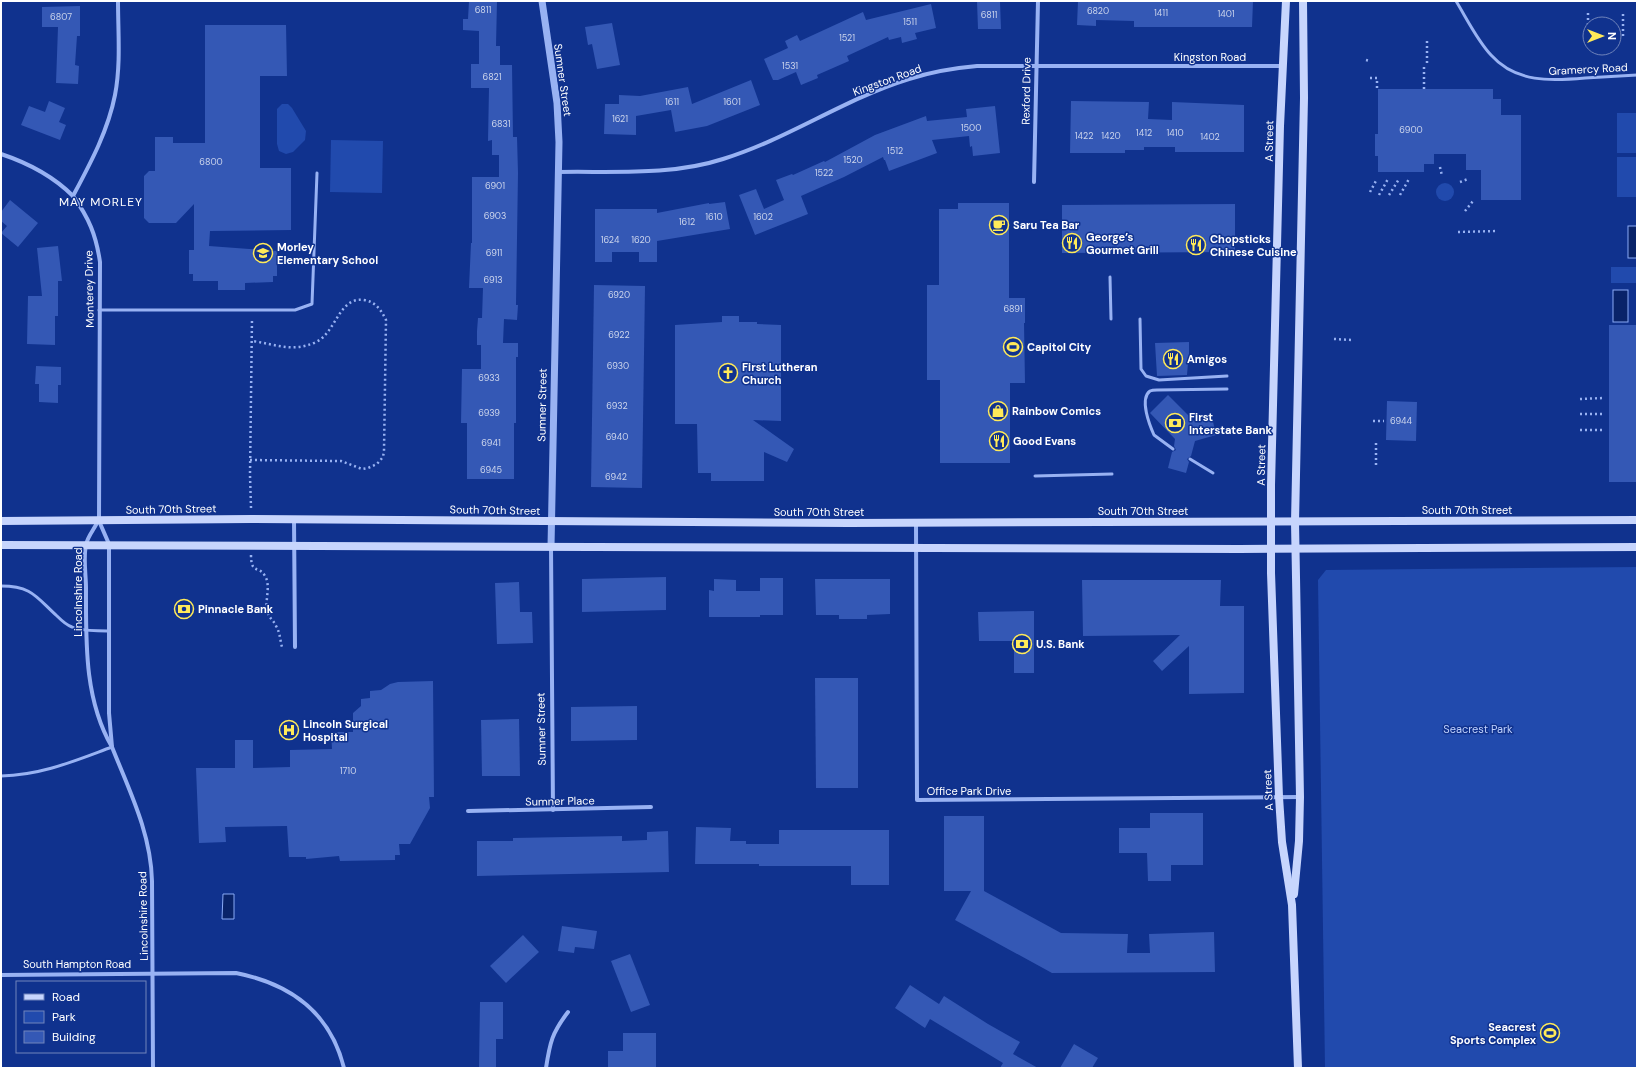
<svg xmlns="http://www.w3.org/2000/svg" width="1638" height="1069" viewBox="0 0 1638 1069" font-family="'DM Sans',sans-serif">
	<rect width="100%" height="100%" fill="#10328e"/>
	<g fill="#214aad">
		<path d="M282,104H288L292,108L306,131L305,140L293,152L286,154L279,151L277,144V109Z"/>
		<rect x="1617" y="113" width="20" height="40"/>
		<path d="M331,140L383,141L382,193L330,192Z"/>
		<rect x="1617" y="157" width="20" height="40"/>
		<circle cx="1445" cy="192" r="9"/>
		<rect x="1611" y="267" width="26" height="16"/>
		<path d="M1637,567V1068H1325L1318,580L1326,570Z"/>
	</g>
	<g fill="#092369" stroke="#89aaf6">
		<rect x="1628" y="226" width="9" height="32"/>
		<rect x="1613" y="290" width="15" height="32"/>
		<path d="M223,894H234V919H222Z"/>
	</g>
	<g fill="#3458b5">
		<path d="M469,1H497L496,46H500V65H512L513,137H517L518,173L516,305H518L517,320L504,319L503,343H518V357H516V423H514V479H467V423H461L462,369H481V345H477V331L478,318H482L483,288H469L471,243H472V177H499V155H492V140L488,141L489,88H471V64H479V31L463,30V19H468Z"/>
		<path d="M977,1L1000,2L1001,29H978Z"/>
		<path d="M1078,1H1253L1252,27H1134V21L1096,20V26L1077,25Z"/>
		<path d="M931,4L936,28L915,33L917,39L902,43L901,37L889,40L888,37L847,56L849,61L817,75L818,78L801,85L796,72L778,80H773L764,59L788,48L785,41L797,35L800,41L863,12L866,20Z"/>
		<path d="M80,6V36H77L75,65L79,66L78,84L56,83L58,27H42V7Z"/>
		<path d="M612,23L620,65L597,69L592,44L588,45L585,27Z"/>
		<path d="M205,25H286L287,76H260V168H291V230L210,231L209,246L277,251V276H273V282L245,283V290H218V281H193V274H189V250H194V204L176,223H149L144,218V176L149,171H155V137H173V143H205Z"/>
		<path d="M751,80L760,105L707,126L675,132L671,110L636,116V135L604,134L605,104H619V95L640,96L688,87L692,104Z"/>
		<path d="M1378,89H1493V99H1501V115H1521V200H1481V170H1466V154H1434V164H1424V172H1378V156H1375V134H1378Z"/>
		<path d="M49,101L65,108L59,122L66,125L60,140L21,125L29,106L45,112Z"/>
		<path d="M1071,101L1149,102L1148,119L1172,120V102L1244,105V152H1175V147H1144V150H1125V153H1070Z"/>
		<path d="M995,106L1000,153L973,156L972,146L970,147L969,136L932,140L937,153L889,171L885,160H884L883,157L844,177L801,196L808,214L755,235L739,195L756,189L764,209L784,200L776,180L792,174L793,175L824,161L825,162L875,135L926,116L927,121L967,117L966,109Z"/>
		<path d="M10,200L38,223L18,247L1,233L7,226L1,221V212Z"/>
		<path d="M725,202L730,229L657,241V262H639V252H612V262H595V209H657V213L709,203V204Z"/>
		<path d="M958,203H1009V298H1025V323H1024L1025,383H1010V463H940V380H927V285H939V209H958Z"/>
		<path d="M1235,204V252L1062,253V205Z"/>
		<path d="M58,246L62,281H58V316H55V345L27,344L28,296H42L37,248Z"/>
		<path d="M594,285L645,286L642,488L591,487Z"/>
		<path d="M722,316H739V322H757V324L781,325V421L753,420L794,449L787,462L764,452V481H711V473H698L697,424H675V325L722,322Z"/>
		<rect x="1609" y="325" width="28" height="157"/>
		<path d="M1189,342V363H1188L1187,375L1157,376L1155,343Z"/>
		<path d="M36,366L61,367V385H58V403L39,402V384H35Z"/>
		<path d="M1168,395L1194,421L1212,417L1216,435L1195,441L1191,456L1187,459L1189,462L1186,473L1168,468L1172,452L1176,450L1174,446L1175,439L1150,413Z"/>
		<path d="M1387,401L1417,402L1416,441L1386,440Z"/>
		<path d="M666,577V610L582,612V579Z"/>
		<path d="M760,578H783V615H760V617H709V590L714,591V579L736,580V591H760Z"/>
		<path d="M815,579H890V614L867,615V619H839V615H816Z"/>
		<path d="M1082,580H1221L1220,606H1244V693L1189,694V646L1162,671L1153,661L1180,635L1083,636Z"/>
		<path d="M519,582L520,612H532L533,643L497,644L495,583Z"/>
		<path d="M1034,611V673H1014V641H979L978,612Z"/>
		<path d="M815,678H858V788H816Z"/>
		<path d="M433,681L434,797H429L430,808L410,844H399L400,855H395V860L340,861L339,856L306,859V857H289L287,826L225,827L226,842L199,843L196,768H235V740H253V768L290,767V750L332,749L331,732H353V713L361,706V699L370,698V691L381,690L390,684L398,682Z"/>
		<path d="M637,706V740L571,741V707Z"/>
		<path d="M519,719L520,776H482L481,720Z"/>
		<path d="M1150,813H1203V865H1171V881H1148L1147,853H1119V828H1150Z"/>
		<path d="M944,816H984V891L1061,933L1128,934L1127,953H1150L1149,934L1214,932L1215,972L1052,973L955,920L971,891H944Z"/>
		<path d="M696,827L731,828L730,841H746V844H779V830H889V885H851V866H759V864H695Z"/>
		<path d="M668,831L669,872L477,876V841H513V838L622,836V841L647,840V832Z"/>
		<path d="M562,926L597,931L594,949L575,947L574,953L558,951Z"/>
		<path d="M523,935L539,952L506,983L490,966Z"/>
		<path d="M630,954L650,1005L631,1012L611,961Z"/>
		<path d="M910,985L939,1004L944,996L988,1024L1020,1042L1013,1054L1038,1068H1000L1003,1063L930,1019L925,1028L895,1008Z"/>
		<path d="M480,1002H503V1039H496V1068H479Z"/>
		<path d="M623,1033H656V1067H608V1051H623Z"/>
		<path d="M1074,1044L1098,1058L1092,1068H1060Z"/>
	</g>
	<g fill="none" stroke-linecap="round" stroke-linejoin="round">
		<g stroke="#98b2f3" stroke-width="2.5" stroke-dasharray="2 3" stroke-linecap="butt">
			<path d="M1588,35V12"/>
			<path d="M1623,36V13"/>
			<path d="M1427,41V64"/>
			<path d="M1366,60L1370,61"/>
			<path d="M1370,78H1377V89"/>
			<path d="M1424,89V64"/>
			<path d="M1440,167L1442,176"/>
			<path d="M1460,182L1468,179"/>
			<path d="M1370,192L1377,179"/>
			<path d="M1379,195L1388,179"/>
			<path d="M1389,195L1399,179"/>
			<path d="M1400,195L1409,179"/>
			<path d="M1465,211L1473,201"/>
			<path d="M1458,232L1498,231"/>
			<path d="M1334,339L1352,340"/>
			<path d="M1580,399L1604,398"/>
			<path d="M1580,414H1604"/>
			<path d="M1373,421H1384"/>
			<path d="M1580,430H1604"/>
			<path d="M250,460L341,461L362,469L368,468L377,464L383,457L384,451L386,320C381,310 376,302 364,300C339,296 336,333 316,342C293,353 275,344 252,341"/>
			<path d="M1376,465V443"/>
			<path d="M251,508L250,475L252,318"/>
			<path d="M251,555C251,575 259,565 265,576C271,586 265,599 267,610C269,619 273,619 276,626C280,632 280,640 282,647"/>
		</g>
		<g stroke="#98b2f3" stroke-width="3">
			<path d="M1456,1C1467,19 1477,40 1491,55C1516,83 1551,81 1585,78C1602,77 1620,76 1637,75"/>
			<path d="M1110,277L1111,319"/>
			<path d="M99,310H295L312,304L317,173"/>
			<path d="M1140,319L1141,369L1146,376L1159,380L1227,376"/>
			<path d="M1173,449L1154,435C1150,426 1139,399 1150,391C1152,390 1155,390 1157,390L1227,389"/>
			<path d="M1190,459L1213,473"/>
			<path d="M1035,476L1112,474"/>
			<path d="M1,586C32,586 36,597 57,616C61,620 66,625 72,627C83,632 97,630 109,631"/>
			<path d="M1,776C42,775 74,761 112,747"/>
		</g>
		<g stroke="#98b2f3" stroke-width="4">
			<path d="M1,154C28,163 53,176 73,196"/>
			<path d="M558,172C612,171 671,176 723,159C788,139 844,99 909,79C931,72 954,68 977,66H1282"/>
			<path d="M1034,182L1038,1"/>
			<path d="M294,519L295,647"/>
			<path d="M98,521C95,528 87,537 86,545C83,558 86,575 86,588C86,641 84,699 112,747C129,790 151,833 152,881L153,1068"/>
			<path d="M916,523L917,800L1300,797"/>
			<path d="M551,547L553,810"/>
			<path d="M112,747L109,713V544L99,521L100,262C96,235 89,218 73,196C90,164 108,131 115,95C121,64 118,32 118,1"/>
			<path d="M468,811L651,807"/>
			<path d="M1,975L236,973C291,984 330,1012 344,1068"/>
			<path d="M546,1068C550,1042 552,1033 568,1012"/>
		</g>
		<path stroke="#98b2f3" stroke-width="7" d="M542,1L557,103L559,142L551,547"/>
		<g stroke="#c7d5fd" stroke-width="8">
			<path d="M1286,1L1280,126L1271,485V573L1279,797L1282,842L1292,905L1298,1068"/>
			<path d="M1,521L251,519L849,523L1637,520"/>
			<path d="M1,545L1239,549L1637,547"/>
			<path d="M1294,894L1299,841L1300,797L1295,522L1304,98L1303,1"/>
		</g>
	</g>
	<defs>
		<g id="cafe-ring" transform="scale(1)"><circle r="9.5" fill="#10328e" stroke="#ffea59" stroke-width="1.5"/><path d="M-5.5-4.5H6V0H3Q3 3.5 0 3.5H-2.5Q-5.5 3.5-5.5 0ZM3-3.2v2h1.7v-2ZM-6 4.5H4V6H-6Z" fill="#ffea59"/></g>
		<g id="restaurant-ring" transform="scale(1)"><circle r="9.5" fill="#10328e" stroke="#ffea59" stroke-width="1.5"/><path d="M-5-6h1v4h1v-4h1v4h1v-4h1v5L-1.5 .5V6h-2V.5L-5-1ZM5-6V6H3V1.5H1.5Q1.5-4 5-6Z" fill="#ffea59"/></g>
		<g id="school-ring" transform="scale(1)"><circle r="9.5" fill="#10328e" stroke="#ffea59" stroke-width="1.5"/><path d="M0-5L7-2L0 1L-7-2ZM-4 1L0 2.5L4 1V4Q0 6-4 4Z" fill="#ffea59"/></g>
		<g id="stadium-ring" transform="scale(1)"><circle r="9.5" fill="#10328e" stroke="#ffea59" stroke-width="1.5"/><path d="M0-5a6.5 5 0 1 0 0 10a6.5 5 0 1 0 0-10ZM-3.5-1.8h7v3.6h-7Z" fill="#ffea59"/></g>
		<g id="church-ring" transform="scale(1)"><circle r="9.5" fill="#10328e" stroke="#ffea59" stroke-width="1.5"/><path d="M-1.2-6h2.4v3.5h3.3v2.4h-3.3V6h-2.4V-.1h-3.3v-2.4h3.3Z" fill="#ffea59"/></g>
		<g id="shop-ring" transform="scale(1)"><circle r="9.5" fill="#10328e" stroke="#ffea59" stroke-width="1.5"/><path d="M-5-2.5h2.3a2.7 3.5 0 0 1 5.4 0H5L5.5 6h-11ZM-1.5-2.5h3a1.5 2.3 0 0 0-3 0Z" fill="#ffea59"/></g>
		<g id="bank-ring" transform="scale(1)"><circle r="9.5" fill="#10328e" stroke="#ffea59" stroke-width="1.5"/><path d="M-6-4H6V4H-6ZM0-2.3a2.3 2.3 0 1 0 0 4.6a2.3 2.3 0 1 0 0-4.6Z" fill="#ffea59"/></g>
		<g id="hospital-ring" transform="scale(1)"><circle r="9.5" fill="#10328e" stroke="#ffea59" stroke-width="1.5"/><path d="M-5-5h3v3.5h4V-5h3V5h-3V1.5h-4V5h-3Z" fill="#ffea59"/></g>
	</defs>
	<g fill-rule="evenodd">
		<use href="#cafe-ring" x="999" y="225"/>
		<use href="#restaurant-ring" x="1072" y="243"/>
		<use href="#restaurant-ring" x="1196" y="245"/>
		<use href="#school-ring" x="263" y="253"/>
		<use href="#stadium-ring" x="1013" y="347"/>
		<use href="#restaurant-ring" x="1173" y="359"/>
		<use href="#church-ring" x="728" y="373"/>
		<use href="#shop-ring" x="998" y="411"/>
		<use href="#bank-ring" x="1175" y="423"/>
		<use href="#restaurant-ring" x="999" y="441"/>
		<use href="#bank-ring" x="184" y="609"/>
		<use href="#bank-ring" x="1022" y="644"/>
		<use href="#hospital-ring" x="289" y="730"/>
		<use href="#stadium-ring" x="1550" y="1033"/>
	</g>
	<g text-anchor="middle" stroke-width="3" stroke-linejoin="round" paint-order="stroke">
		<g font-size="9" fill="#ccd5ec">
			<text x="483" y="13">6811</text>
			<text x="1098" y="14">6820</text>
			<text x="1161" y="16">1411</text>
			<text x="1226" y="17">1401</text>
			<text x="989" y="18">6811</text>
			<text x="61" y="20">6807</text>
			<text x="910" y="25">1511</text>
			<text x="847" y="41">1521</text>
			<text x="790" y="69">1531</text>
			<text x="492" y="80">6821</text>
			<text x="672" y="105">1611</text>
			<text x="732" y="105">1601</text>
			<text x="620" y="122">1621</text>
			<text x="501" y="127">6831</text>
			<text x="971" y="131">1500</text>
			<text x="1411" y="133">6900</text>
			<text x="1144" y="136">1412</text>
			<text x="1175" y="136">1410</text>
			<text x="1084" y="139">1422</text>
			<text x="1111" y="139">1420</text>
			<text x="1210" y="140">1402</text>
			<text x="895" y="154">1512</text>
			<text x="853" y="163">1520</text>
			<text x="211" y="165">6800</text>
			<text x="824" y="176">1522</text>
			<text x="495" y="189">6901</text>
			<text x="495" y="219">6903</text>
			<text x="714" y="220">1610</text>
			<text x="763" y="220">1602</text>
			<text x="687" y="225">1612</text>
			<text x="610" y="243">1624</text>
			<text x="641" y="243">1620</text>
			<text x="494" y="256">6911</text>
			<text x="493" y="283">6913</text>
			<text x="619" y="298">6920</text>
			<text x="1013" y="312">6891</text>
			<text x="619" y="338">6922</text>
			<text x="618" y="369">6930</text>
			<text x="489" y="381">6933</text>
			<text x="617" y="409">6932</text>
			<text x="489" y="416">6939</text>
			<text x="1401" y="424">6944</text>
			<text x="617" y="440">6940</text>
			<text x="491" y="446">6941</text>
			<text x="491" y="473">6945</text>
			<text x="616" y="480">6942</text>
			<text x="348" y="774">1710</text>
		</g>
		<g font-size="11" fill="#fff" stroke="#10328e">
			<text x="1210" y="61">Kingston Road</text>
			<text transform="translate(1588 69) rotate(-3)" y="4">Gramercy Road</text>
			<text transform="translate(563 80) rotate(82)" y="4">Sumner Street</text>
			<text transform="translate(887 80) rotate(-20)" y="4">Kingston Road</text>
			<text transform="translate(1026 91) rotate(-89)" y="4">Rexford Drive</text>
			<text transform="translate(1269 141) rotate(-89)" y="4">A Street</text>
			<text transform="translate(89 289) rotate(-91)" y="4">Monterey Drive</text>
			<text transform="translate(542 405) rotate(-89)" y="4">Sumner Street</text>
			<text transform="translate(1261 465) rotate(-89)" y="4">A Street</text>
			<text transform="translate(171 509) rotate(-1)" y="4">South 70th Street</text>
			<text transform="translate(495 510) rotate(1)" y="4">South 70th Street</text>
			<text x="1467" y="514">South 70th Street</text>
			<text x="1143" y="515">South 70th Street</text>
			<text x="819" y="516">South 70th Street</text>
			<text transform="translate(78 592) rotate(-90)" y="4">Lincolnshire Road</text>
			<text transform="translate(541 729) rotate(-91)" y="4">Sumner Street</text>
			<text transform="translate(1268 790) rotate(-93)" y="4">A Street</text>
			<text x="969" y="795">Office Park Drive</text>
			<text transform="translate(560 801) rotate(-1)" y="4">Sumner Place</text>
			<text transform="translate(143 916) rotate(-91)" y="4">Lincolnshire Road</text>
			<text x="77" y="968">South Hampton Road</text>
		</g>
		<g font-size="11" font-weight="bold" fill="#fff" stroke="#10328e" text-anchor="start">
			<text x="1013" y="229">Saru Tea Bar</text>
			<text x="1086" y="241">George’s<tspan x="1086" dy="13">Gourmet Grill</tspan></text>
			<text x="1210" y="243">Chopsticks<tspan x="1210" dy="13">Chinese Cuisine</tspan></text>
			<text x="277" y="251">Morley<tspan x="277" dy="13">Elementary School</tspan></text>
			<text x="1027" y="351">Capitol City</text>
			<text x="1187" y="363">Amigos</text>
			<text x="742" y="371">First Lutheran<tspan x="742" dy="13">Church</tspan></text>
			<text x="1012" y="415">Rainbow Comics</text>
			<text x="1189" y="421">First<tspan x="1189" dy="13">Interstate Bank</tspan></text>
			<text x="1013" y="445">Good Evans</text>
			<text x="198" y="613">Pinnacle Bank</text>
			<text x="1036" y="648">U.S. Bank</text>
			<text x="303" y="728">Lincoln Surgical<tspan x="303" dy="13">Hospital</tspan></text>
			<text x="1536" y="1031" text-anchor="end">Seacrest<tspan x="1536" dy="13">Sports Complex</tspan></text>
		</g>
		<g font-size="11" fill="#bfd1fd" stroke="#10328e">
			<text x="1478" y="733">Seacrest Park</text>
		</g>
		<g font-size="12" letter-spacing="1" fill="#fff" stroke="#10328e">
			<text x="101" y="206">MAY MORLEY</text>
		</g>
	</g>
	<rect width="1638" height="1069" fill="none" stroke="#ffffff" stroke-width="4"/>
	<rect x="16" y="981" width="130" height="72" fill="#10328e" stroke="#7084bb"/>
	<rect x="24" y="994" width="20" height="6" fill="#c7d5fd" stroke="#7084bb"/>
	<text x="52" y="1001" font-size="12" fill="#ffffff">Road</text>
	<rect x="24" y="1011" width="20" height="12" fill="#214aad" stroke="#7084bb"/>
	<text x="52" y="1021" font-size="12" fill="#ffffff">Park</text>
	<rect x="24" y="1031" width="20" height="12" fill="#3458b5" stroke="#7084bb"/>
	<text x="52" y="1041" font-size="12" fill="#ffffff">Building</text>
	<g transform="translate(1602 36) rotate(90)"><circle r="19" fill="#10328e" stroke="#7084bb"/>
	<path d="M0-3L7 15L0 10L-7 15Z" fill="#ffea59"/>
	<text y="-6" font-size="11" font-weight="bold" text-anchor="middle" fill="#ffffff">N</text>
	</g>
</svg>
